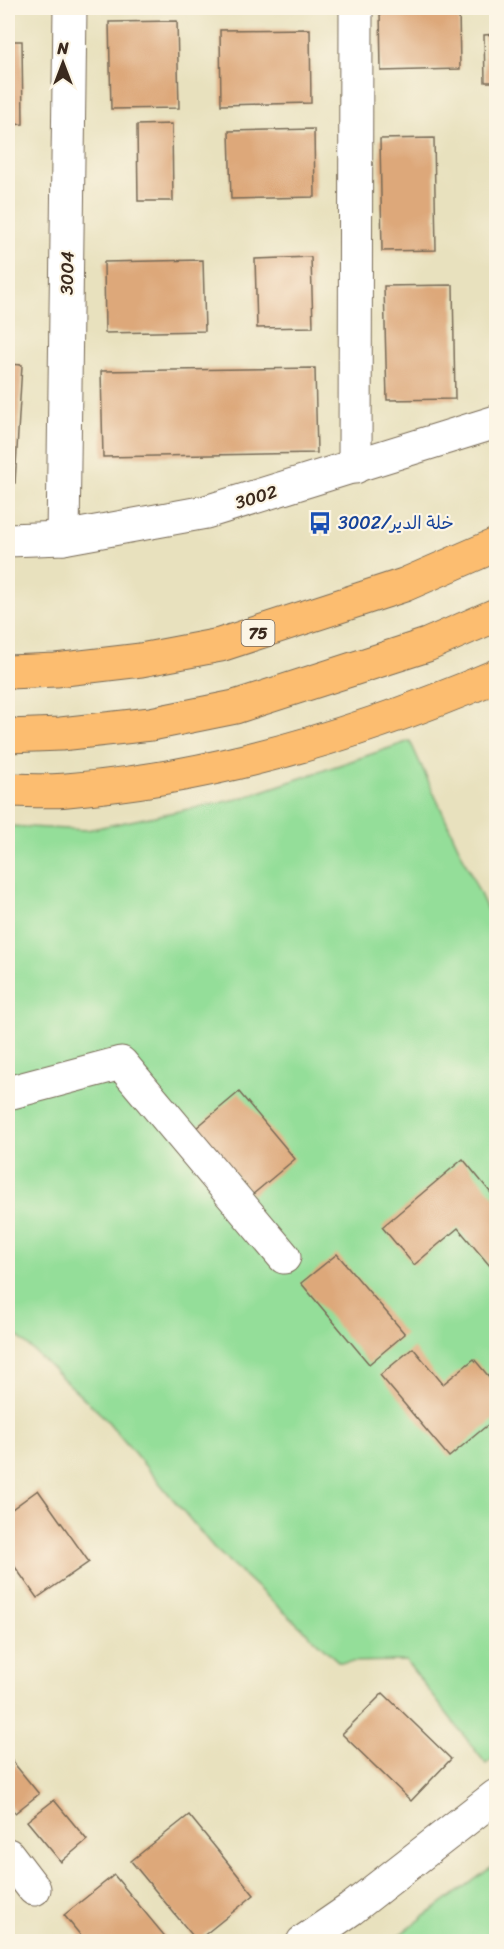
<svg xmlns="http://www.w3.org/2000/svg" width="504" height="1949" viewBox="0 0 504 1949" font-family="Sriracha,'Playpen Sans Arabic',sans-serif">
	<rect width="100%" height="100%" fill="#fcf5e5"/>
	<filter id="ink" filterUnits="userSpaceOnUse"><feTurbulence type="fractalNoise" baseFrequency=".0167" numOctaves="2"/><feDisplacementMap in="SourceGraphic" scale="12" xChannelSelector="R" yChannelSelector="G"/><feConvolveMatrix kernelMatrix="1 2 1 2 8 2 1 2 1" color-interpolation-filters="sRGB"/></filter>
	<filter id="wash" filterUnits="userSpaceOnUse"><feTurbulence type="fractalNoise" baseFrequency=".008" numOctaves="4" result="noise"/><feDisplacementMap in="SourceGraphic" scale="24" xChannelSelector="R" yChannelSelector="G"/><feGaussianBlur stdDeviation="1.35" result="paint"/><feColorMatrix in="noise" values="0 0 0 0 0 0 0 0 0 0 0 0 0 0 0 0 0 1.4 0 .05"/><feComposite in="paint" operator="in"/></filter>
	<g filter="url(#wash)">
		<rect width="100%" height="100%" fill="#e8e1be"/>
		<g fill="#94de99" stroke="#68845c" stroke-width="1.5">
			<path d="M410,741L496,929V1756L486,1764L406,1661L339,1662L214,1548L105,1418L8,1327V826L87,830L242,798Z"/>
			<path d="M496,1864V1941H391Z"/>
		</g>
		<g id="blocks">
			<g fill="#dda87a">
				<path d="M380,8H459L460,69L381,71Z"/>
				<path d="M177,21L179,108L111,109L109,22Z"/>
				<path d="M310,29L311,103L221,105L220,30Z"/>
				<path d="M496,34V82H485L484,35Z"/>
				<path d="M8,41H22L23,124L8,125Z"/>
				<path d="M172,124L173,201H138L137,125Z"/>
				<path d="M314,129L315,197L231,199L229,131Z"/>
				<path d="M434,138L436,250L382,251L380,139Z"/>
				<path d="M311,257L313,327L257,328L255,259Z"/>
				<path d="M203,260L205,331L105,333L104,262Z"/>
				<path d="M453,285L455,399L387,400L384,286Z"/>
				<path d="M8,364L22,365L15,483H8Z"/>
				<path d="M315,368L317,453L103,457L101,371Z"/>
				<path d="M239,1092L295,1159L252,1195L196,1128Z"/>
				<path d="M463,1159L496,1199V1260L490,1266L458,1228L414,1265L382,1227Z"/>
				<path d="M337,1254L405,1334L369,1364L301,1283Z"/>
				<path d="M413,1348L443,1384L474,1359L496,1385V1418L449,1457L380,1375Z"/>
				<path d="M38,1490L89,1562L37,1598L8,1557V1512Z"/>
				<path d="M383,1693L451,1759L411,1801L342,1734Z"/>
				<path d="M8,1756L39,1794L15,1813L8,1804Z"/>
				<path d="M54,1800L87,1840L61,1862L27,1821Z"/>
				<path d="M189,1815L254,1895L197,1941L131,1861Z"/>
				<path d="M114,1875L168,1940L86,1942L64,1915Z"/>
			</g>
		</g>
	</g>
	<g filter="url(#ink)">
		<use href="#blocks" fill-opacity="0" stroke="#786a56" stroke-width="1.5"/>
		<g fill="none" stroke-linecap="round" stroke-linejoin="round">
			<g stroke="#786a56" stroke-width="35">
				<g id="minor">
					<path d="M355,467L356,8"/>
					<path d="M63,538L70,8"/>
					<path d="M8,540L63,538L206,512L496,422"/>
					<path d="M8,1093L121,1063L284,1257"/>
					<path d="M8,1855L34,1889"/>
					<path d="M303,1942L351,1909L496,1796"/>
				</g>
			</g>
			<g stroke="#786a56" stroke-width="35">
				<g id="highway">
					<path d="M8,672L56,670L141,660L220,645L404,585L496,545"/>
					<path d="M8,736L61,734L151,724L235,707L427,645L496,615"/>
					<path d="M8,790C27,790 47,792 67,790C215,778 360,734 496,676"/>
				</g>
			</g>
			<use href="#minor" stroke="#fff" stroke-width="33"/>
			<use href="#highway" stroke="#fcbd6f" stroke-width="33"/>
		</g>
	</g>
	<defs>
		<g id="bus-bare" transform="scale(1.8)"><path d="M-5-6H5V4H4V6H2V4H-2V6H-4V4H-5ZM-3.5-4V0h7V-4ZM-3.5 1.2v1.5H-2V1.2ZM2 1.2v1.5H3.5V1.2Z" fill="#1a4fb4" stroke="#fcf5e5" stroke-width="2.5" paint-order="stroke"/></g>
	</defs>
	<g fill-rule="evenodd">
		<use href="#bus-bare" x="320" y="523"/>
	</g>
	<g text-anchor="middle" stroke-width="4.5" stroke-linejoin="round" paint-order="stroke">
		<rect fill="#fcf5e5" stroke="#75675a" stroke-width="1.5" x="241.5" y="620" width="33" height="26" rx="4.5"/>
		<g font-size="16" font-weight="bold" fill="#3b2a1e">
			<text x="258" y="639">75</text>
		</g>
		<g font-size="18" fill="#3b2a1e" stroke="#fcf5e5">
			<text transform="translate(67 273) rotate(-89)" y="6">3004</text>
			<text transform="translate(256 497) rotate(-17)" y="6">3002</text>
		</g>
		<g font-size="18" fill="#164399" stroke="#fcf5e5" text-anchor="start">
			<text x="338" y="529">خلة الدير/3002</text>
		</g>
	</g>
	<rect width="504" height="1949" fill="none" stroke="#fcf5e5" stroke-width="30"/>
	<g transform="translate(63 63)" stroke="#fcf5e5" stroke-width="4.5" paint-order="stroke">
	<path d="M0-4.5L10 22L0 15L-10 22Z" fill="#3b2a1e"/>
	<text y="-9" font-size="16" font-weight="bold" text-anchor="middle" fill="#3b2a1e">N</text>
	</g>
</svg>
